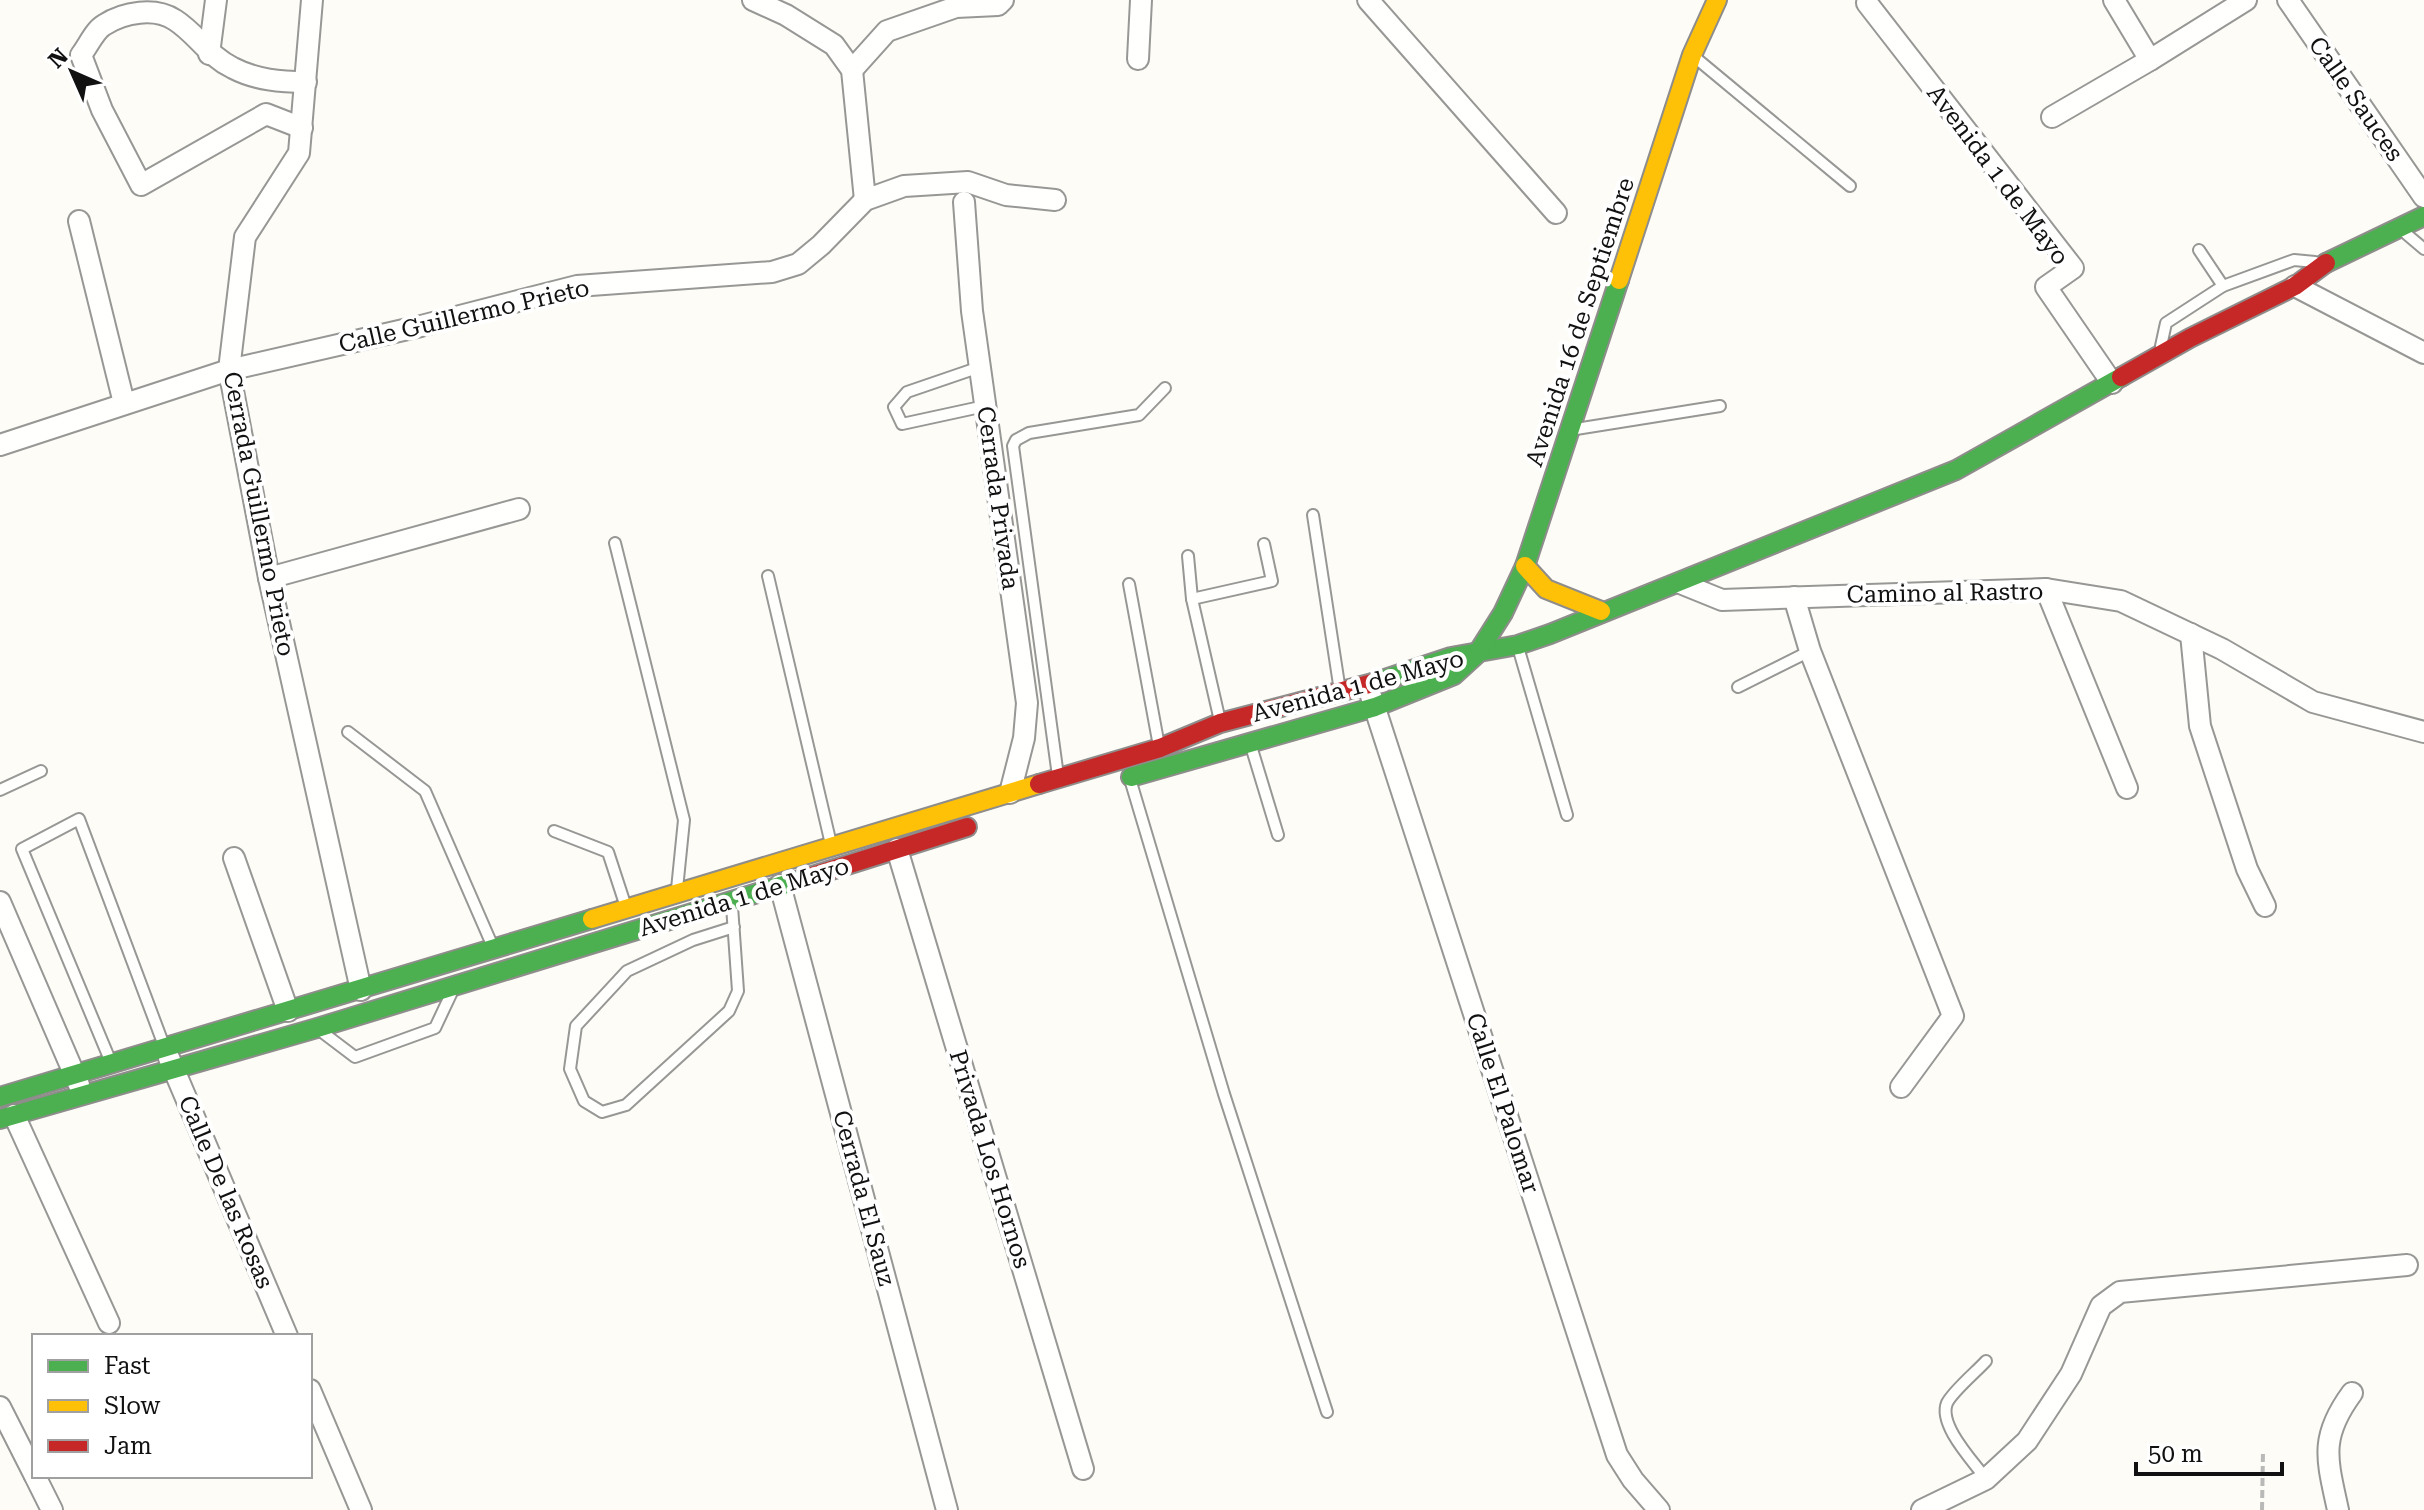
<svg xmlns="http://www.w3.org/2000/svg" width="2424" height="1510" viewBox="0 0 2424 1510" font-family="'Roboto Serif',serif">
	<rect width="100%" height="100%" fill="#fdfcf7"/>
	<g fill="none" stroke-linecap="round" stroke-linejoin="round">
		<g stroke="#979795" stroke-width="14">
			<g id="lane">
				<path d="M1697,59L1850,186"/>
				<path d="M2404,232L2424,249"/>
				<path d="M2199,250L2223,286"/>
				<path d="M2161,346L2166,323L2223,286L2294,260L2315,262"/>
				<path d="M980,367L907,392L894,407L902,424L985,406"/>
				<path d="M1576,429L1720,406"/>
				<path d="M1313,515L1340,691"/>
				<path d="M615,543L684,820L677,889"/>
				<path d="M1188,556L1192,599L1220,721"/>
				<path d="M768,576L831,844"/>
				<path d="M1129,584L1159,746"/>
				<path d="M1192,599L1272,581L1264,544"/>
				<path d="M1518,647L1567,815"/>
				<path d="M1738,687L1810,651"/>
				<path d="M348,732L425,791L493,947"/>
				<path d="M1251,746L1278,835"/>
				<path d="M1058,776L1013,446L1016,440L1029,433L1139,415L1165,388"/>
				<path d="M1130,779L1224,1094L1327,1412"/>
				<path d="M0,790L41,771"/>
				<path d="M554,831L608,852L625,904"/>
				<path d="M732,906L738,991L729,1011L626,1105L602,1112L584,1101L570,1069L576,1026L627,971L693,940L734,927"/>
				<path d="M322,1032L355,1057L435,1028L451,994"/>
				<path d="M110,1060L22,849L79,819L163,1043"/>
				<path d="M1986,1361C1976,1372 1953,1391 1947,1403C1938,1425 1973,1461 1986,1479"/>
			</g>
		</g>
		<g stroke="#979795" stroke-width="24">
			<g id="street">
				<path d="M312,0L299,153L245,237L229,370L269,578L361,990"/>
				<path d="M753,0L786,15L834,45L852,70L865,200"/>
				<path d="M1368,0L1556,213"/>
				<path d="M2114,0L2150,60"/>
				<path d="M2288,0L2424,197"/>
				<path d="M1867,3L2073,268L2046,287L2112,383"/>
				<path d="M209,54L216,0"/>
				<path d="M1138,59L1141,0"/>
				<path d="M852,70L887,31L956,7L998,5L1003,0"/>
				<path d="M2052,117L2150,60L2246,0"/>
				<path d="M302,128L266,114L141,185L102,110L81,55C88,46 95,30 104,25C124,12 155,7 175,20C197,34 208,56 233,68C256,80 281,82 306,82"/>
				<path d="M964,202L972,311L1027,703L1024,738L1010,793"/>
				<path d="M79,221L124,403"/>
				<path d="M2295,286L2424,353"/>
				<path d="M0,445L229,370L421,326L577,286L772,272L798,264L821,245L865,200L904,186L968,182L1006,195L1055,200"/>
				<path d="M269,578L519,509"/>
				<path d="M1680,583L1722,600L2046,589L2121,601L2222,649L2313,702L2424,732"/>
				<path d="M2046,589L2127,788"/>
				<path d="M1794,597L1810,651L1953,1016L1901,1087"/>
				<path d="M2191,634L2200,726L2247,869L2265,906"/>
				<path d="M1371,696L1617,1455L1633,1480L1659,1510"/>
				<path d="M897,849L1083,1469"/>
				<path d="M234,858L288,1011"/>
				<path d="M780,885L947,1510"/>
				<path d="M0,902L79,1085"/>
				<path d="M169,1058L287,1336"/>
				<path d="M14,1115L109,1323"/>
				<path d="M310,1390L361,1510"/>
				<path d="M0,1407L34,1474"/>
				<path d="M35,1476L52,1510"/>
				<path d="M1922,1510L1986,1479L2027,1441L2071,1374L2101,1306L2120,1292L2407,1265"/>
				<path d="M2338,1510C2327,1459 2319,1438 2352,1393"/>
			</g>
		</g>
		<g stroke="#8e8d8b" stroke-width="22">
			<g id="fast">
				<path d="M2326,263L2424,216"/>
				<path d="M1373,683L1451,657L1518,645L1550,634L1956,470L2121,377"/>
				<path d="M1131,777L1375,707L1454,675L1477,654L1503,613L1525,566L1619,280"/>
				<path d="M0,1097L592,919"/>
				<path d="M0,1119L317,1028L806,878"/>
			</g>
		</g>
		<g stroke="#8e8d8b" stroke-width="22">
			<g id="slow">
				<path d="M1619,280L1692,55L1717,0"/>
				<path d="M1525,566L1546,589L1601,611"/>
				<path d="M592,919L1039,784"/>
			</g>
		</g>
		<g stroke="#8e8d8b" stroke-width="22">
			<g id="jam">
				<path d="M2121,377L2190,338L2295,286L2326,263"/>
				<path d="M1039,784L1160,748L1220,723L1373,683"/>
				<path d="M806,878L967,827"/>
			</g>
		</g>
		<path stroke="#b9b9b8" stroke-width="4" stroke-dasharray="8 4" stroke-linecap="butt" d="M2262,1510L2263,1451"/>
		<use href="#lane" stroke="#fffffe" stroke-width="10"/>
		<use href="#street" stroke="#fffffe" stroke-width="20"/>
		<use href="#fast" stroke="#4caf50" stroke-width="18"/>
		<use href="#slow" stroke="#ffc107" stroke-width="18"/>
		<use href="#jam" stroke="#c62828" stroke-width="18"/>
	</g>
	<g text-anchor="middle" stroke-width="8" stroke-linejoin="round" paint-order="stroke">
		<g font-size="24" fill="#111" stroke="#fff">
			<text transform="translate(2356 99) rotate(55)" y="8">Calle Sauces</text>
			<text transform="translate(1998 175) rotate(53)" y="8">Avenida 1 de Mayo</text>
			<text transform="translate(464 316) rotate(-13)" y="8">Calle Guillermo Prieto</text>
			<text transform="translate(1580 322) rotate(-72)" y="8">Avenida 16 de Septiembre</text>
			<text transform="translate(998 498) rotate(82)" y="8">Cerrada Privada</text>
			<text transform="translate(259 514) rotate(79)" y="8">Cerrada Guillermo Prieto</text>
			<text transform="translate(1945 593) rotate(-1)" y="8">Camino al Rastro</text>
			<text transform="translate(1358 686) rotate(-15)" y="8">Avenida 1 de Mayo</text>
			<text transform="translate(744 897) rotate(-17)" y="8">Avenida 1 de Mayo</text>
			<text transform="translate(1503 1103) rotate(72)" y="8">Calle El Palomar</text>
			<text transform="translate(990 1159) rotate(73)" y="8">Privada Los Hornos</text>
			<text transform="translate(226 1192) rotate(67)" y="8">Calle De las Rosas</text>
			<text transform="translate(864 1198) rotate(75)" y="8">Cerrada El Sauz</text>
		</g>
	</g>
	<rect x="32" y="1334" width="280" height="144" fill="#ffffff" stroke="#a0a0a0" stroke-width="2"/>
	<rect x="48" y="1360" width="40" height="12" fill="#4caf50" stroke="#a0a0a0" stroke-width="2"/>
	<text x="104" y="1374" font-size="24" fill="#111111">Fast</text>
	<rect x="48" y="1400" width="40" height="12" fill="#ffc107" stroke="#a0a0a0" stroke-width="2"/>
	<text x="104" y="1414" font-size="24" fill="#111111">Slow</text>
	<rect x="48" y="1440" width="40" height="12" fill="#c62828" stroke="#a0a0a0" stroke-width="2"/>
	<text x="104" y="1454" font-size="24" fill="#111111">Jam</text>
	<g transform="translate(72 72) rotate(315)" stroke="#ffffff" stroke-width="6" paint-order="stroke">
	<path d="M0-6L14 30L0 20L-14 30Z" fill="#111111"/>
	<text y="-12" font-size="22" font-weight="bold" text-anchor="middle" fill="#111111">N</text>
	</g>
	<path d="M2136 1462v12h146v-12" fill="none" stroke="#111111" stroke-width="4"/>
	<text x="2148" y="1462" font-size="24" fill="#111111" stroke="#ffffff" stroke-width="6" paint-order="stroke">50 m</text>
</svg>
